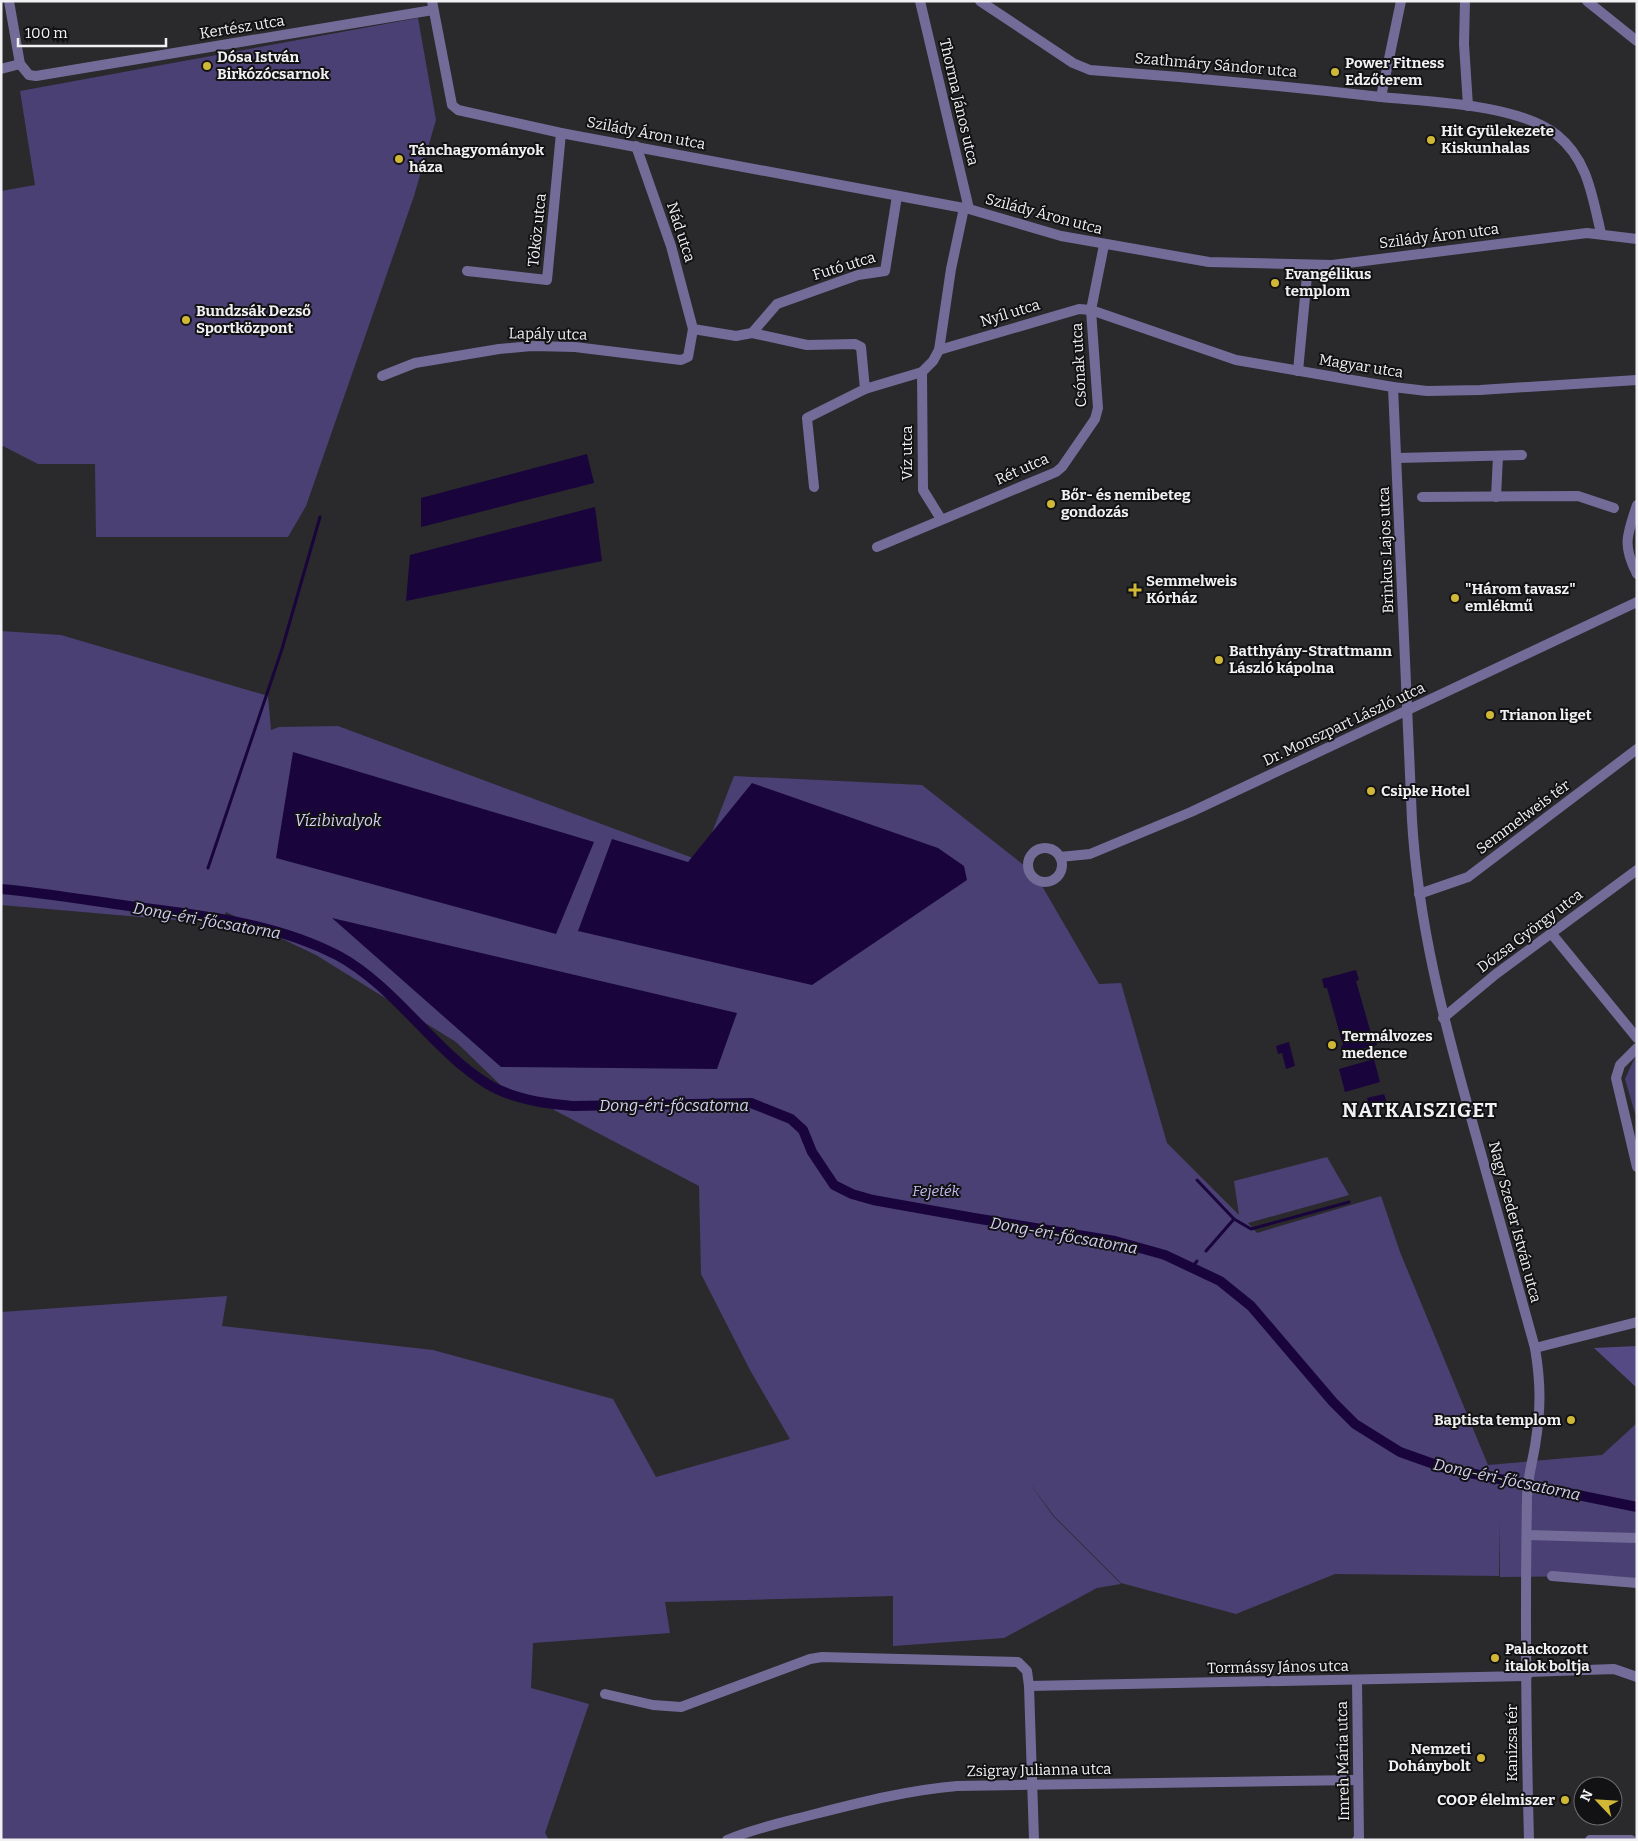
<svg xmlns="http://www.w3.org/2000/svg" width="1638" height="1841" viewBox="0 0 1638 1841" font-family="Bitter,serif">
	<rect width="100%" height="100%" fill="#2a292c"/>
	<g fill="#4b4073">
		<path d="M418,18L436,120L414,196L306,506L288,537H96L95,464H38L1,445V191L35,185L20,91Z"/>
		<path d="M1,631L61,635L268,696L271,730L279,727L338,726L701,861L734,776L922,785L1035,874L1099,984L1121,983L1167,1143L1239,1215L1234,1181L1327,1157L1349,1195L1248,1223L1257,1233L1381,1196L1400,1252L1488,1465L1602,1455L1637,1423V1579L1613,1576L1500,1577L1499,1522V1576L1335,1574L1236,1614L1121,1583L1054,1516L1029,1482L1053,1516L1121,1584L1097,1588L1004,1638L893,1646V1596L665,1602L670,1633L533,1643L531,1688L589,1704L545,1833L549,1840H1V1312L227,1296L222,1326L433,1350L613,1399L656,1477L790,1439L750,1370L701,1274L699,1186L554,1110L551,1099L516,1100L456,1042L316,955L226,912L222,924L1,905Z"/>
		<path d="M1636,1055L1637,1057V1120L1625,1079Z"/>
	</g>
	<path fill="#564a85" d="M1637,1346V1388L1594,1348Z"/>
	<g fill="#19053c">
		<path d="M587,454L594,483L421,527V498Z"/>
		<path d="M595,507L602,561L406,601L410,555Z"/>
		<path d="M293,752L594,842L556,934L276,858Z"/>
		<path d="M752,783L938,848L964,866L967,880L812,985L578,931L612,839L688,862Z"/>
		<path d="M332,918L737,1013L717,1069L501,1067Z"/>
		<path d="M1356,970L1359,980L1356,981L1372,1037H1375L1377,1045L1343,1054L1341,1046L1343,1045L1327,988H1324L1322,979Z"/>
		<path d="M1289,1042L1295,1066L1286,1069L1282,1053L1278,1054L1276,1046Z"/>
		<path d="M1374,1059L1380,1082L1345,1092L1339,1069Z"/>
		<path d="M1384,1094L1387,1103L1370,1108L1367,1098Z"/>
	</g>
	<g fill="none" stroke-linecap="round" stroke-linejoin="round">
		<g stroke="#19053c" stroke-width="3">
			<path d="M208,868L282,649L320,517"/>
			<path d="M1197,1180L1234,1219"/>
			<path d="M1206,1251L1234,1219L1251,1229L1349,1202"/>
			<path d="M1193,1266L1197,1261"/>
		</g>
		<path stroke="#19053c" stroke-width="10" d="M1,889C44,893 86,900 129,906C199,915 273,922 337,955C395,986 431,1048 486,1083C511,1099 544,1104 573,1106L751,1103L791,1119L803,1130L812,1152L834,1185L852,1194L873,1200L974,1218L1115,1241L1165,1255L1220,1281L1251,1306L1333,1402L1355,1424L1400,1452L1445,1468L1637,1507"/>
		<g stroke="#736c99" stroke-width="10">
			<path d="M9,1L20,64L29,75L36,76L433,10"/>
			<path d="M432,1L452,105L458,110L561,133L969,209"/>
			<path d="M980,1L1073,63L1090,70C1187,77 1284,86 1381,97C1430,102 1518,104 1557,135C1588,160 1592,196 1601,233"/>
			<path d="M1465,1L1464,44L1468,106"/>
			<path d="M1587,1L1637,41"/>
			<path d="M1,69L20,64"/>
			<path d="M1381,97L1401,1"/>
			<path d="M467,271L547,280L561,133"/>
			<path d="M693,329L736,336L752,333L807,345L855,344L861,347L865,389L807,418L814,487"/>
			<path d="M752,333L777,304L858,275L885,271L897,196"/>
			<path d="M939,350L1079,309L1091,310L1236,360L1393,387L1427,391L1480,390L1637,380"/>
			<path d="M1298,371L1308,265"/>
			<path d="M922,372L923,490L941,519"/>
			<path d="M382,376L415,363L499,349L532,346L575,347L681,360L688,357L693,329L671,246L636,146"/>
			<path d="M1393,387L1412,820C1418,923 1444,1022 1472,1121C1493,1196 1514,1272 1535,1348C1541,1384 1541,1409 1535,1446C1532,1464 1527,1480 1527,1498C1525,1612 1526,1726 1529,1840"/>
			<path d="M865,389L922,372L933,361L939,350L951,269L964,208"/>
			<path d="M1397,458L1522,455"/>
			<path d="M1422,497L1578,496L1614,508"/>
			<path d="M1496,497L1498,456"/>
			<path d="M1637,505C1627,535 1622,545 1637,574"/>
			<path d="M877,547L1056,472L1062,467L1095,419L1098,408L1091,310L1104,245"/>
			<circle cx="1045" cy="865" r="17"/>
			<path d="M1060,857L1090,854L1191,812L1637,602"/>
			<path d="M1419,894L1468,877L1637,749"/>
			<path d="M1551,933L1637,1038"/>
			<path d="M1443,1018L1496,974L1637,870"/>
			<path d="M1637,1048L1620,1065L1616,1078L1637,1167"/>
			<path d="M1535,1348L1637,1322"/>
			<path d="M1527,1535L1637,1538"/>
			<path d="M1552,1576L1637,1583"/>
			<path d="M1527,1672L1614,1669L1637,1677"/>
			<path d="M1029,1686L1527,1676"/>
			<path d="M605,1694L653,1705L681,1707L810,1659L822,1657L1018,1662L1027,1671L1029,1686L1034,1840"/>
			<path d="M727,1840C755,1828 785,1822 815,1814C862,1802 909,1790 957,1786L1358,1780"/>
			<path d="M1357,1840L1359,1839L1357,1680"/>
			<path d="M1590,1840H1631"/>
		</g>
		<path stroke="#736c99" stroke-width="10" d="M920,1L969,209L1061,236L1209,262L1332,265L1587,233L1637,239"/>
	</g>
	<g fill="#d0b836" stroke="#121214" stroke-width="2">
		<circle cx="207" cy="66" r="5"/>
		<circle cx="1335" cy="72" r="5"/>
		<circle cx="1431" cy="140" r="5"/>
		<circle cx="399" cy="159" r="5"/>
		<circle cx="1275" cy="283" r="5"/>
		<circle cx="186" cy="320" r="5"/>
		<circle cx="1051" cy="504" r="5"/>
		<path d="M1132.5 582.5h5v5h5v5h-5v5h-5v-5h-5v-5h5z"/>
		<circle cx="1455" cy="598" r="5"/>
		<circle cx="1219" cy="660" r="5"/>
		<circle cx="1490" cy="715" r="5"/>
		<circle cx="1371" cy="791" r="5"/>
		<circle cx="1332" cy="1045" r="5"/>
		<circle cx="1571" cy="1420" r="5"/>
		<circle cx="1495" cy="1658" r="5"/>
		<circle cx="1481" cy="1758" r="5"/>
		<circle cx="1565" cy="1800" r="5"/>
	</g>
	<g text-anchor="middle" stroke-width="4" stroke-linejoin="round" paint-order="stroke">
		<g font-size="15" fill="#f1f1f3" stroke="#121214">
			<text transform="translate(242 27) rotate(-9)" y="5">Kertész utca</text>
			<text transform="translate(1216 65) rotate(5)" y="5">Szathmáry Sándor utca</text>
			<text transform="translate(959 102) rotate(77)" y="5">Thorma János utca</text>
			<text transform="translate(646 133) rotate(11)" y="5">Szilády Áron utca</text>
			<text transform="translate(1044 214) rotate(15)" y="5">Szilády Áron utca</text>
			<text transform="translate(537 230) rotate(-84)" y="5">Tóköz utca</text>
			<text transform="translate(681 232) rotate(72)" y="5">Nád utca</text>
			<text transform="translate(1439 236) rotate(-7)" y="5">Szilády Áron utca</text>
			<text transform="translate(844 266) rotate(-17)" y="5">Futó utca</text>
			<text transform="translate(1010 313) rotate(-17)" y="5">Nyíl utca</text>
			<text transform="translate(548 334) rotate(1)" y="5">Lapály utca</text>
			<text transform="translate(1079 365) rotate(-93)" y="5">Csónak utca</text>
			<text transform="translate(1361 366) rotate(9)" y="5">Magyar utca</text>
			<text transform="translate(907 453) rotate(-90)" y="5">Víz utca</text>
			<text transform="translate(1022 469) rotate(-24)" y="5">Rét utca</text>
			<text transform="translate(1386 550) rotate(-92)" y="5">Brinkus Lajos utca</text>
			<text transform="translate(1344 724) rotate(-25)" y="5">Dr. Monszpart László utca</text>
			<text transform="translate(1523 817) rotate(-37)" y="5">Semmelweis tér</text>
			<text transform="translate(1530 931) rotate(-37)" y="5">Dózsa György utca</text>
			<text transform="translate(1515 1222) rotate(75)" y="5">Nagy Szeder István utca</text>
			<text transform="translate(1278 1667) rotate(-1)" y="5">Tormássy János utca</text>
			<text transform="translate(1512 1743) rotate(-90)" y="5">Kanizsa tér</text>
			<text transform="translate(1343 1761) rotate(-91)" y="5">Imreh Mária utca</text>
			<text transform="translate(1039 1770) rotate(-1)" y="5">Zsigray Julianna utca</text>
		</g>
		<g font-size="15" font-weight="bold" fill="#f1f1f3" stroke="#121214" text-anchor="start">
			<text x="217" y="62">Dósa István<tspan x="217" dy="17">Birkózócsarnok</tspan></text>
			<text x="1345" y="68">Power Fitness<tspan x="1345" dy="17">Edzőterem</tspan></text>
			<text x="1441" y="136">Hit Gyülekezete<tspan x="1441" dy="17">Kiskunhalas</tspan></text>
			<text x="409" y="155">Tánchagyományok<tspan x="409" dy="17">háza</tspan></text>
			<text x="1285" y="279">Evangélikus<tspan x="1285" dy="17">templom</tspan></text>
			<text x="196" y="316">Bundzsák Dezső<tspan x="196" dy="17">Sportközpont</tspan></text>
			<text x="1061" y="500">Bőr- és nemibeteg<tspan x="1061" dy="17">gondozás</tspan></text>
			<text x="1146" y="586">Semmelweis<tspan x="1146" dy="17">Kórház</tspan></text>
			<text x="1465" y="594">"Három tavasz"<tspan x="1465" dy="17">emlékmű</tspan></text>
			<text x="1229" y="656">Batthyány-Strattmann<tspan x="1229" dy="17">László kápolna</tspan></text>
			<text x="1500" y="720">Trianon liget</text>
			<text x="1381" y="796">Csipke Hotel</text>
			<text x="1342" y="1041">Termálvozes<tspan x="1342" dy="17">medence</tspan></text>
			<text x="1561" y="1425" text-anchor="end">Baptista templom</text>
			<text x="1505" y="1654">Palackozott<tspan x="1505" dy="17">italok boltja</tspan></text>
			<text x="1471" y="1754" text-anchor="end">Nemzeti<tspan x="1471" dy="17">Dohánybolt</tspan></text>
			<text x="1555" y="1805" text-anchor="end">COOP élelmiszer</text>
		</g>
		<g font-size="15" font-style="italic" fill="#c5bdf3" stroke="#121214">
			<text x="936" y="1196">Fejeték</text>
		</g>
		<g font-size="16" font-style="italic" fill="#d4cff4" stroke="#121214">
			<text x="338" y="826">Vízibivalyok</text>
			<text transform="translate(207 920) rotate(10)" y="6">Dong-éri-főcsatorna</text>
			<text x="674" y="1111">Dong-éri-főcsatorna</text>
			<text transform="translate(1064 1235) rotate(10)" y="6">Dong-éri-főcsatorna</text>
			<text transform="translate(1507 1479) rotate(12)" y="6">Dong-éri-főcsatorna</text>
		</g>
		<g font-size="20" font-weight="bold" letter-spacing="1" fill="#f1f1f3" stroke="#121214">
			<text x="1420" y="1117">NATKAISZIGET</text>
		</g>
	</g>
	<rect width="1638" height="1841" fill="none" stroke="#f1f1f3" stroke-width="5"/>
	<g transform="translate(1598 1801) rotate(295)"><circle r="24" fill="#121214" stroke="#6b6b6d"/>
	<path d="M0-4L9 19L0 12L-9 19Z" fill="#d0b836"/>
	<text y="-8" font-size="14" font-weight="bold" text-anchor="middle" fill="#f1f1f3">N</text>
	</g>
	<path d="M18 38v8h148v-8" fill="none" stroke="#f1f1f3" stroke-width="2.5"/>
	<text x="25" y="38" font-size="15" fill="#f1f1f3" stroke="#121214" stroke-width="4" paint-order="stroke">100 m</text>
</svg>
